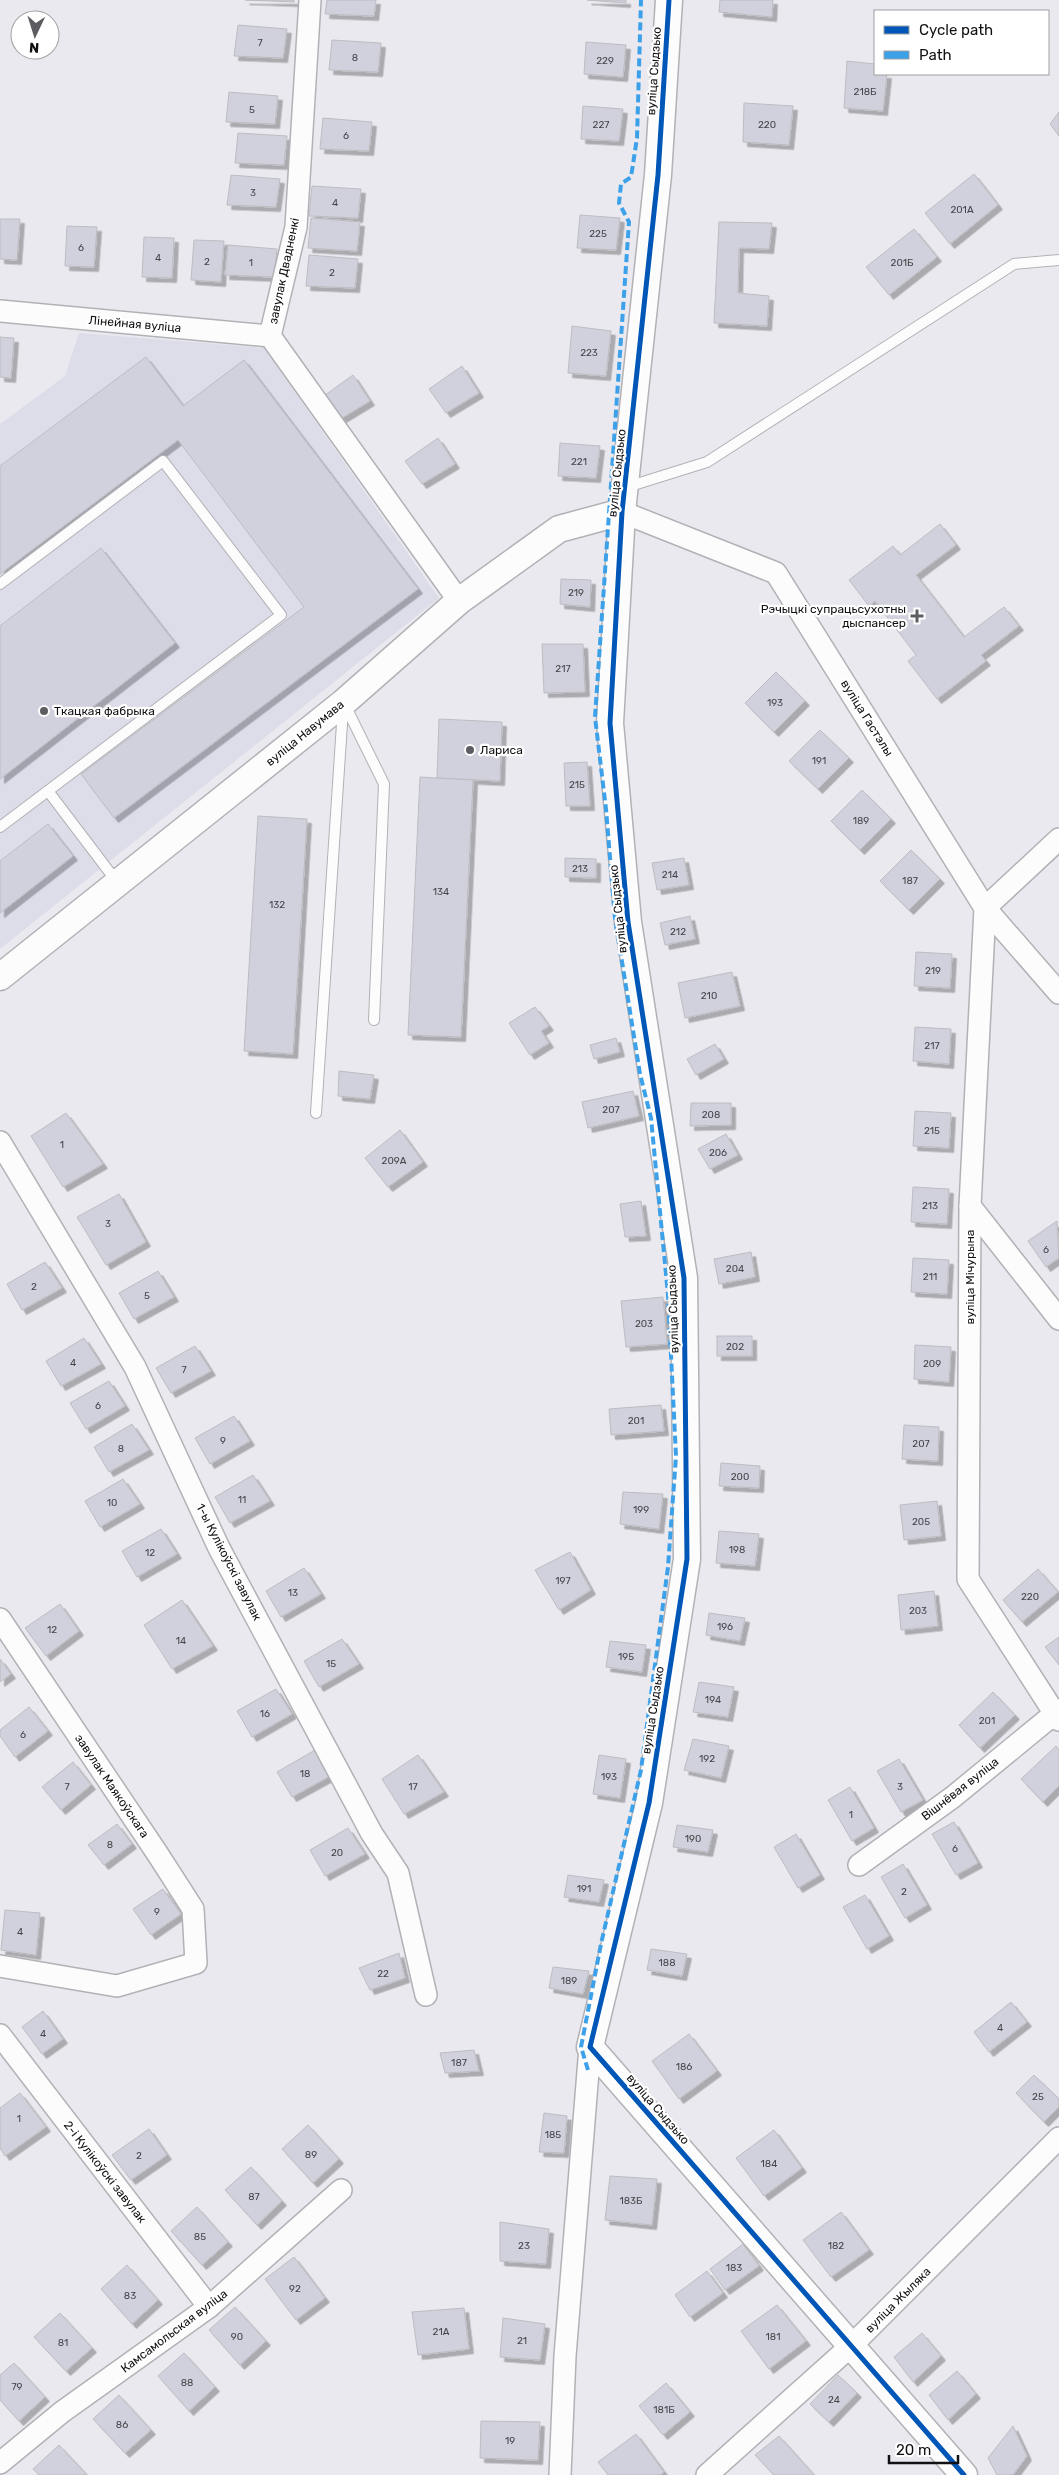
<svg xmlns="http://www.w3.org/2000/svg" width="1059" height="2475" viewBox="0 0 1059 2475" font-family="Rubik,sans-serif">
	<defs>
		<filter id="shadow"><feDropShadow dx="4.5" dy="4.5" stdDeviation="0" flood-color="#0004"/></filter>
	</defs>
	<rect width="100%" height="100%" fill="#e9e9ef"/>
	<path fill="#dcdde9" d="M79,333L264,348L439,598L0,949V424L65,376Z"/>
	<g fill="#d1d1dd" stroke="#bcbcc1" filter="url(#shadow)">
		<path d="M245,0H294V2Z"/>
		<path d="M327,0H376L374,16L325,14Z"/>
		<path d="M587,0H626V3Z"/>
		<path d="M720,0H773L772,17L719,12Z"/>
		<path d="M238,25L287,29L283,58L234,56Z"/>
		<path d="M332,40L381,43L378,72L329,70Z"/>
		<path d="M586,42L626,45L623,77L584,74Z"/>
		<path d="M847,61L875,64V74H887L883,111L844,108Z"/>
		<path d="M229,92L278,96L275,124L226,122Z"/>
		<path d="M744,103L793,106L789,145L743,142Z"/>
		<path d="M583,106L623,109L619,141L581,139Z"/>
		<path d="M1059,112V136L1050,124Z"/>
		<path d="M323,118L372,122L369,151L320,149Z"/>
		<path d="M238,133L287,136L284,165L235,163Z"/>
		<path d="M974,174L998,205L950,244L925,213Z"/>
		<path d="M231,175L280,179L276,207L227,205Z"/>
		<path d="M312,186L361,189L358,218L309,216Z"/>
		<path d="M580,215L620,218L616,250L577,248Z"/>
		<path d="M311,218L360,222L357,251L308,248Z"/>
		<path d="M0,219H20L17,260L0,259Z"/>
		<path d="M719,222L772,223L769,249L739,248L738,293L769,296L767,326L714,323Z"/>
		<path d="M67,226L97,227L94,267L65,266Z"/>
		<path d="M914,229L937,257L889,295L866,267Z"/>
		<path d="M144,237L174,238L172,278L142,277Z"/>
		<path d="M194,240L224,241L221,282L191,280Z"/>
		<path d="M228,245L277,249L274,277L225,275Z"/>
		<path d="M309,255L358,259L355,288L306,286Z"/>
		<path d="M572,326L611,331L606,376L568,373Z"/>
		<path d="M0,337L14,338L11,378L0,377Z"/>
		<path d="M146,357L183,406L244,360L418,589L114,818L81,774L304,607L178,440L0,574V466Z"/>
		<path d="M462,366L479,393L446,413L429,389Z"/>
		<path d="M353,375L370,401L337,421L321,398Z"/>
		<path d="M438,438L455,464L422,484L405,461Z"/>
		<path d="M560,443L600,446L596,478L558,476Z"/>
		<path d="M940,524L956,545L916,575L964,637L1004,607L1019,626L981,655L986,661L937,699L908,661L916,655L875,601L869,606L849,580L893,546L900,555Z"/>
		<path d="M101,548L175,643L0,779V626Z"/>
		<path d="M561,579L591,580L590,607L560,604Z"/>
		<path d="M542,644H583L585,692L544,693Z"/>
		<path d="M776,672L805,701L774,732L745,703Z"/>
		<path d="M439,719L502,722L500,781L437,778Z"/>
		<path d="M820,730L849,758L818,789L789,761Z"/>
		<path d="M587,762L590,806H566L564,763Z"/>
		<path d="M420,777L473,780L461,1037L408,1035Z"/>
		<path d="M862,790L891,819L860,850L831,821Z"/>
		<path d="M258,816L307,819L293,1054L244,1051Z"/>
		<path d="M48,824L73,856L0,913V861Z"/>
		<path d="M911,850L940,879L909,910L880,881Z"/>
		<path d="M565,858L596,859V878L565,877Z"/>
		<path d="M684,858L689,885L657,890L652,863Z"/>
		<path d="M690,916L695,939L665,945L660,923Z"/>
		<path d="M916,952L952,954L950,988L914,986Z"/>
		<path d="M732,972L740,1006L685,1018L678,983Z"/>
		<path d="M535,1007L549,1026L541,1031L549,1043L530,1055L509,1023Z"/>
		<path d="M915,1027L951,1029L949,1064L913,1061Z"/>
		<path d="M616,1038L620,1052L594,1059L590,1045Z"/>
		<path d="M715,1044L724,1059L696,1075L687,1059Z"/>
		<path d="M339,1071L374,1075L370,1099L338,1096Z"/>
		<path d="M633,1091L639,1116L588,1128L582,1102Z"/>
		<path d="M691,1103H731V1125L690,1126Z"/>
		<path d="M915,1111L951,1113L949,1148L913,1146Z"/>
		<path d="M66,1113L103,1164L63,1187L31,1136Z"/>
		<path d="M400,1130L423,1162L388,1187L365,1158Z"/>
		<path d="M726,1134L738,1155L710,1169L698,1149Z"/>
		<path d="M913,1187L949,1189L947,1224L911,1222Z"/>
		<path d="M119,1194L146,1242L106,1265L77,1217Z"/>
		<path d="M641,1201L646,1236L625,1237L620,1204Z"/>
		<path d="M1057,1221L1059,1258L1046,1267L1028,1241Z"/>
		<path d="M751,1252L755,1277L719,1284L714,1259Z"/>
		<path d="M913,1258L949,1260L947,1294L911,1292Z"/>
		<path d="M45,1262L62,1288L22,1310L7,1284Z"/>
		<path d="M158,1271L174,1297L134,1319L119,1293Z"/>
		<path d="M663,1297L667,1344L626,1347L621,1301Z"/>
		<rect x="717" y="1336" width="35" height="20"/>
		<path d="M84,1338L101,1364L61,1386L46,1361Z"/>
		<path d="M915,1345L951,1347L949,1382L914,1379Z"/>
		<path d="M195,1346L211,1371L171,1393L156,1368Z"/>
		<path d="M109,1381L125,1406L86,1429L70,1403Z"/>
		<path d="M661,1405L664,1431L611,1435L609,1409Z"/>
		<path d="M234,1416L250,1441L210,1464L195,1438Z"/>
		<path d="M132,1424L149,1450L109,1472L94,1447Z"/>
		<path d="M904,1425L939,1427L938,1461L902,1459Z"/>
		<path d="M721,1463L760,1466L759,1488L719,1486Z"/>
		<path d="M253,1475L270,1501L230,1523L215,1497Z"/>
		<path d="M123,1479L140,1504L100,1527L85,1501Z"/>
		<path d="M623,1492L663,1494L659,1529L620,1524Z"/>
		<path d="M937,1501L941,1536L904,1540L900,1505Z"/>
		<path d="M161,1529L177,1554L137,1577L122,1551Z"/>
		<path d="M719,1531L759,1534L755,1566L716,1563Z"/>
		<path d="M570,1552L591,1590L559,1610L535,1570Z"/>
		<path d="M304,1568L321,1594L281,1617L266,1591Z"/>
		<path d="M1038,1569L1058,1592L1022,1622L1003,1600Z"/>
		<path d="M934,1591L938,1626L901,1630L898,1595Z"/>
		<path d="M182,1600L213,1646L172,1669L144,1625Z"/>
		<path d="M60,1604L79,1631L46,1656L25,1628Z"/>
		<path d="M709,1613L745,1618L740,1641L706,1635Z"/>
		<path d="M1059,1637V1665L1045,1647Z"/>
		<path d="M342,1639L359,1664L319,1687L304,1661Z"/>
		<path d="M610,1641L646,1645L642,1672L606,1667Z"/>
		<path d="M0,1659L11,1674L0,1682Z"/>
		<path d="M699,1682L734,1687L728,1717L693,1712Z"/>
		<path d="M276,1689L292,1714L252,1737L237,1711Z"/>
		<path d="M993,1692L1015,1715L980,1748L959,1725Z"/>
		<path d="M29,1707L48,1731L15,1757L0,1736V1730Z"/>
		<path d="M693,1739L729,1746L721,1778L684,1770Z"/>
		<path d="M1056,1746L1059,1750V1786L1043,1802L1021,1779Z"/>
		<path d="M315,1750L332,1775L292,1797L277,1772Z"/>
		<path d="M418,1755L444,1792L404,1814L382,1779Z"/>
		<path d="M599,1755L626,1759L620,1798L593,1794Z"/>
		<path d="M899,1759L923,1800L901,1812L877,1771Z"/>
		<path d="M73,1762L91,1785L61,1810L42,1787Z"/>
		<path d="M850,1787L874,1828L852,1841L828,1800Z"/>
		<path d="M954,1822L978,1863L956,1875L932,1834Z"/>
		<path d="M117,1824L132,1844L104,1865L88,1845Z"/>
		<path d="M677,1825L713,1830L708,1852L673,1847Z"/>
		<path d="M348,1828L365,1854L325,1876L310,1850Z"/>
		<path d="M796,1834L820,1875L798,1888L774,1847Z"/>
		<path d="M903,1864L927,1905L905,1918L881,1877Z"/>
		<path d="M568,1875L604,1880L599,1902L564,1897Z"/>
		<path d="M163,1889L181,1914L151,1935L133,1909Z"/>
		<path d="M865,1895L889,1936L867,1949L843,1907Z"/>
		<path d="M5,1910L40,1913L36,1955L1,1950Z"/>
		<path d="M651,1949L687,1954L682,1976L647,1970Z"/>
		<path d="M399,1953L405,1978L370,1990L359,1968Z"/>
		<path d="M553,1967L589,1971L583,1994L549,1988Z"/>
		<path d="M1011,2002L1027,2022L989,2052L974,2032Z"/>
		<path d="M43,2011L63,2039L42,2054L22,2027Z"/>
		<path d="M689,2034L717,2071L679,2099L652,2061Z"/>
		<path d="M474,2050L479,2071L445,2073L440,2053Z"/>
		<path d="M1034,2075L1059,2099V2107L1044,2122L1016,2093Z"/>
		<path d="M20,2093L46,2127L5,2156L0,2148V2108Z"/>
		<path d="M544,2113L567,2116L564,2153L539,2152Z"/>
		<path d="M308,2125L339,2159L313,2183L282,2149Z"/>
		<path d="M149,2129L167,2155L131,2180L112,2155Z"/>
		<path d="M774,2130L802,2168L764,2196L736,2158Z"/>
		<path d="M251,2167L282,2201L257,2225L225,2190Z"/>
		<path d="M610,2176L657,2179L652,2225L605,2220Z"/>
		<path d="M197,2207L228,2242L202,2265L171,2231Z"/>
		<path d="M841,2212L869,2250L831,2277L803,2240Z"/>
		<path d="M500,2222L549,2229L546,2264L500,2261Z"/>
		<path d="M743,2244L759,2266L725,2290L710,2269Z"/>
		<path d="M294,2257L325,2298L296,2320L265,2279Z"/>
		<path d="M127,2265L158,2300L132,2324L101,2289Z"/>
		<path d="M707,2271L723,2293L690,2317L675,2295Z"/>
		<path d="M777,2305L806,2341L769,2369L741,2331Z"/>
		<path d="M235,2307L266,2341L240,2365L209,2330Z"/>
		<path d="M464,2308L469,2349L418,2355L412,2312Z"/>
		<path d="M60,2313L92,2348L66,2371L34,2337Z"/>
		<path d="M503,2318L545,2324L540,2360L500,2357Z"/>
		<path d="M922,2333L941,2356L913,2382L894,2357Z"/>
		<path d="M184,2353L215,2387L189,2411L158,2376Z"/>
		<path d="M14,2363L45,2397L19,2421L0,2400V2375Z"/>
		<path d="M957,2371L976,2394L948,2420L929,2395Z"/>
		<path d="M838,2375L857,2393L829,2422L810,2404Z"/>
		<path d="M666,2383L690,2412L663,2435L639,2406Z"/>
		<path d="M119,2395L151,2430L125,2453L93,2419Z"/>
		<path d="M481,2421L540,2422L538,2460L480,2458Z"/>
		<path d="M1013,2426L1027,2456L1013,2475H997L988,2458Z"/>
		<path d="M636,2434L664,2472L660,2475H608L598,2462Z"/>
		<path d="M779,2436L814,2475H774L755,2455Z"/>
		<path d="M59,2445L87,2475H39L33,2469Z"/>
	</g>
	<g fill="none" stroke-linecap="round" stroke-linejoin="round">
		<g stroke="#b2b2b6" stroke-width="12">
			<g id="service">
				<path d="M627,487L707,462L1014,264L1059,260"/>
				<path d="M0,584L163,461L281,615L0,827"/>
				<path d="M344,703L384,784L374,1020"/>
				<path d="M48,791L117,882"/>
				<path d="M316,1113L343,709"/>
			</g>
		</g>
		<g stroke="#b2b2b6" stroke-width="24">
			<g id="minor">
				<path d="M310,0L296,227L270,336L459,601"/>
				<path d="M0,311L270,336"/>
				<path d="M622,512L776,573L985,908L1059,993"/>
				<path d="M1059,839L985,908L970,1206L968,1579L1059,1720"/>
				<path d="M0,1142L135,1367L219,1548L372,1834L398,1873L426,1995"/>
				<path d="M970,1206L1059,1319"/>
				<path d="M0,1619L157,1853L193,1909L196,1963L117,1986L0,1966"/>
				<path d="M859,1865L953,1797L1059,1710"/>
				<path d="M0,2035L209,2307"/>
				<path d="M0,2463L62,2412L209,2307L341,2190"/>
				<path d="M560,2475L565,2356L590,2047"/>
				<path d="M707,2475L852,2345L1059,2138"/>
			</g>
		</g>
		<g stroke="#b2b2b6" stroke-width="29">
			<g id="tertiary">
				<path d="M669,0L658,175L622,512L610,723L628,922L684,1278L687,1559L649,1803L590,2047L964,2475"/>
				<path d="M0,977L343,703L459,601L559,529L622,512"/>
			</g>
		</g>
		<use href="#service" stroke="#fcfcfd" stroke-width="10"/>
		<use href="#minor" stroke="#fcfcfd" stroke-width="21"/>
		<use href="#tertiary" stroke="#fcfcfd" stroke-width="26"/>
		<path stroke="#3da1ea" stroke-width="4" stroke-dasharray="8 4" stroke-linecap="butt" d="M588,2070L581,2047L601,1944L641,1770L668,1567L676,1456L668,1295L651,1118L640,1074L615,918L606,809L595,717L629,222L619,203L621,184L631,177L637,138L641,0"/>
		<g stroke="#fff" stroke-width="8">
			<path id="cycleway" d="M669,0L658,175L622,512L610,723L628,922L684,1278L687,1559L649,1803L590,2047L964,2475"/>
		</g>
		<use href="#cycleway" stroke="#0057b8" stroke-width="5"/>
	</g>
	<g fill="#5d5d61" stroke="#fff" stroke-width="2">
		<path d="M914.5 608.5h5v5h5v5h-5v5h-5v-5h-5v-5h5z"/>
		<circle cx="44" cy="711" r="5"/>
		<circle cx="470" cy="750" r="5"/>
	</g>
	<g text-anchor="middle" stroke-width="4.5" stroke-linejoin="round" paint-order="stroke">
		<g font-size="10" fill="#45454a">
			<text x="260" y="46">7</text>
			<text x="355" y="61">8</text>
			<text x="605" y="64">229</text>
			<text x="865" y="95">218Б</text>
			<text x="252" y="113">5</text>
			<text x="601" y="128">227</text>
			<text x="767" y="128">220</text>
			<text x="346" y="139">6</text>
			<text x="253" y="196">3</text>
			<text x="335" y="206">4</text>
			<text x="962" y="213">201А</text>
			<text x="598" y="237">225</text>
			<text x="81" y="251">6</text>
			<text x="158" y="261">4</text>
			<text x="207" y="265">2</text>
			<text x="251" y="266">1</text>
			<text x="902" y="266">201Б</text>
			<text x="332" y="276">2</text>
			<text x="589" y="356">223</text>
			<text x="579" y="465">221</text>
			<text x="576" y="596">219</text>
			<text x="563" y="672">217</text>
			<text x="775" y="706">193</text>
			<text x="819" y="764">191</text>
			<text x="577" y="788">215</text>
			<text x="861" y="824">189</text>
			<text x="580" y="872">213</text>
			<text x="670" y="878">214</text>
			<text x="910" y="884">187</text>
			<text x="441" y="895">134</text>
			<text x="277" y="908">132</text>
			<text x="678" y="935">212</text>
			<text x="933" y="974">219</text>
			<text x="709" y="999">210</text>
			<text x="932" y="1049">217</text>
			<text x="611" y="1113">207</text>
			<text x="711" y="1118">208</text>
			<text x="932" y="1134">215</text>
			<text x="62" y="1148">1</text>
			<text x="718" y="1156">206</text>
			<text x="394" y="1164">209А</text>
			<text x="930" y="1209">213</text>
			<text x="108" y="1227">3</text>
			<text x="1046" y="1253">6</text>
			<text x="735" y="1272">204</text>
			<text x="930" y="1280">211</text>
			<text x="34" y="1290">2</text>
			<text x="147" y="1299">5</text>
			<text x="644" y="1327">203</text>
			<text x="735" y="1350">202</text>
			<text x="73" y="1366">4</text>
			<text x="932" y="1367">209</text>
			<text x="184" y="1373">7</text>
			<text x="98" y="1409">6</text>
			<text x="636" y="1424">201</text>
			<text x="223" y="1444">9</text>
			<text x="921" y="1447">207</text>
			<text x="121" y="1452">8</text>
			<text x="740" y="1480">200</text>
			<text x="242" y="1503">11</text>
			<text x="112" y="1506">10</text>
			<text x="641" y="1513">199</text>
			<text x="921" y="1525">205</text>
			<text x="737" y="1553">198</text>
			<text x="150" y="1556">12</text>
			<text x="563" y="1584">197</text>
			<text x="293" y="1596">13</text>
			<text x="1030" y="1600">220</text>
			<text x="918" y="1614">203</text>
			<text x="725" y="1630">196</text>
			<text x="52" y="1633">12</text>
			<text x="181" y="1644">14</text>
			<text x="626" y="1660">195</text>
			<text x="331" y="1667">15</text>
			<text x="713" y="1703">194</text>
			<text x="265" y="1717">16</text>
			<text x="987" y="1724">201</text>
			<text x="23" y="1738">6</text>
			<text x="707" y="1762">192</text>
			<text x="305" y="1777">18</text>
			<text x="609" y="1780">193</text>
			<text x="67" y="1790">7</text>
			<text x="413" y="1790">17</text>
			<text x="900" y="1790">3</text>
			<text x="851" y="1818">1</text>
			<text x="693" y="1842">190</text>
			<text x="110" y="1848">8</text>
			<text x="955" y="1852">6</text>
			<text x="337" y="1856">20</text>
			<text x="584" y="1892">191</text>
			<text x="904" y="1895">2</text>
			<text x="157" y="1915">9</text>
			<text x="20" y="1935">4</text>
			<text x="667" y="1966">188</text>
			<text x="383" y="1977">22</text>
			<text x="569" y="1984">189</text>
			<text x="1000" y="2031">4</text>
			<text x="43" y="2037">4</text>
			<text x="459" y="2066">187</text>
			<text x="684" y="2070">186</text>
			<text x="1038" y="2100">25</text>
			<text x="19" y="2122">1</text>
			<text x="553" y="2138">185</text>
			<text x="311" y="2158">89</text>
			<text x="139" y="2159">2</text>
			<text x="769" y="2167">184</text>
			<text x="254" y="2200">87</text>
			<text x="631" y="2204">183Б</text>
			<text x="200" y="2240">85</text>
			<text x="524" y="2249">23</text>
			<text x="836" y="2249">182</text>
			<text x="734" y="2271">183</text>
			<text x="295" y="2292">92</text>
			<text x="130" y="2299">83</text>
			<text x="441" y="2335">21А</text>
			<text x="237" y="2340">90</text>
			<text x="773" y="2340">181</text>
			<text x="522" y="2344">21</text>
			<text x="63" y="2346">81</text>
			<text x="187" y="2386">88</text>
			<text x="17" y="2390">79</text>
			<text x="834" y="2403">24</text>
			<text x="664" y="2413">181Б</text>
			<text x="122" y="2428">86</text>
			<text x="510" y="2444">19</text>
		</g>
		<g font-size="12" fill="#111114" stroke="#fff">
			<text transform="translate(654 71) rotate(-86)" y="4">вуліца Сыдзько</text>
			<text transform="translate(284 271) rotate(-78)" y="4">завулак Двадненкі</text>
			<text transform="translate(135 324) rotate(5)" y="4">Лінейная вуліца</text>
			<text transform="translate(617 473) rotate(-84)" y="4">вуліца Сыдзько</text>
			<text transform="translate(867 718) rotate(58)" y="4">вуліца Гастэлы</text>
			<text transform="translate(305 733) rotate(-39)" y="4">вуліца Навумава</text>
			<text transform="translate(618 909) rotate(-96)" y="4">вуліца Сыдзько</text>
			<text transform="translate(970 1277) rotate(-90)" y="4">вуліца Мічурына</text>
			<text transform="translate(673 1309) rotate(-92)" y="4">вуліца Сыдзько</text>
			<text transform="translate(229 1562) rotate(63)" y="4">1-ы Кулікоўскі завулак</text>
			<text transform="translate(653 1710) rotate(-81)" y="4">вуліца Сыдзько</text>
			<text transform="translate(112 1786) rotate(56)" y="4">завулак Маякоўскага</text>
			<text transform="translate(960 1789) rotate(-38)" y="4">Вішнёвая вуліца</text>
			<text transform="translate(658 2109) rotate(49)" y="4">вуліца Сыдзько</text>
			<text transform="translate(105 2172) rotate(52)" y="4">2-і Кулікоўскі завулак</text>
			<text transform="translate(898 2300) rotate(-45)" y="4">вуліца Жыляка</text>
			<text transform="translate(174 2331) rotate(-37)" y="4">Камсамольская вуліца</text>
		</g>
		<g font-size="12" fill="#111114" stroke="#fff" text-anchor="start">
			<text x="906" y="613" text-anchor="end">Рэчыцкі супрацьсухотны<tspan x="906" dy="14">дыспансер</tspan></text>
			<text x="54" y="715">Ткацкая фабрыка</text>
			<text x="480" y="754">Лариса</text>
		</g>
	</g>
	<rect x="874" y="10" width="175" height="65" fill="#ffffff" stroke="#a0a0a1"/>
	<rect x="884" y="26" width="25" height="8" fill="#0057b8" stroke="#a0a0a1"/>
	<text x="919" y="35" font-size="15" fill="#111114">Cycle path</text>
	<rect x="884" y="51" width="25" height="8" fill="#3da1ea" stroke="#a0a0a1"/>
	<text x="919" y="60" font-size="15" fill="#111114">Path</text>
	<g transform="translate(35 35) rotate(184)"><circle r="24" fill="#ffffff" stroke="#a0a0a1"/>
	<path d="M0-4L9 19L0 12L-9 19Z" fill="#5d5d61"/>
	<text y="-8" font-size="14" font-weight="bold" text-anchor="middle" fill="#111114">N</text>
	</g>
	<path d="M889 2455v8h69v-8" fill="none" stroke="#111114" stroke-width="2.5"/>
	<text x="896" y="2455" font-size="15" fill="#111114" stroke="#ffffff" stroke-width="4" paint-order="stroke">20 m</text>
</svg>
